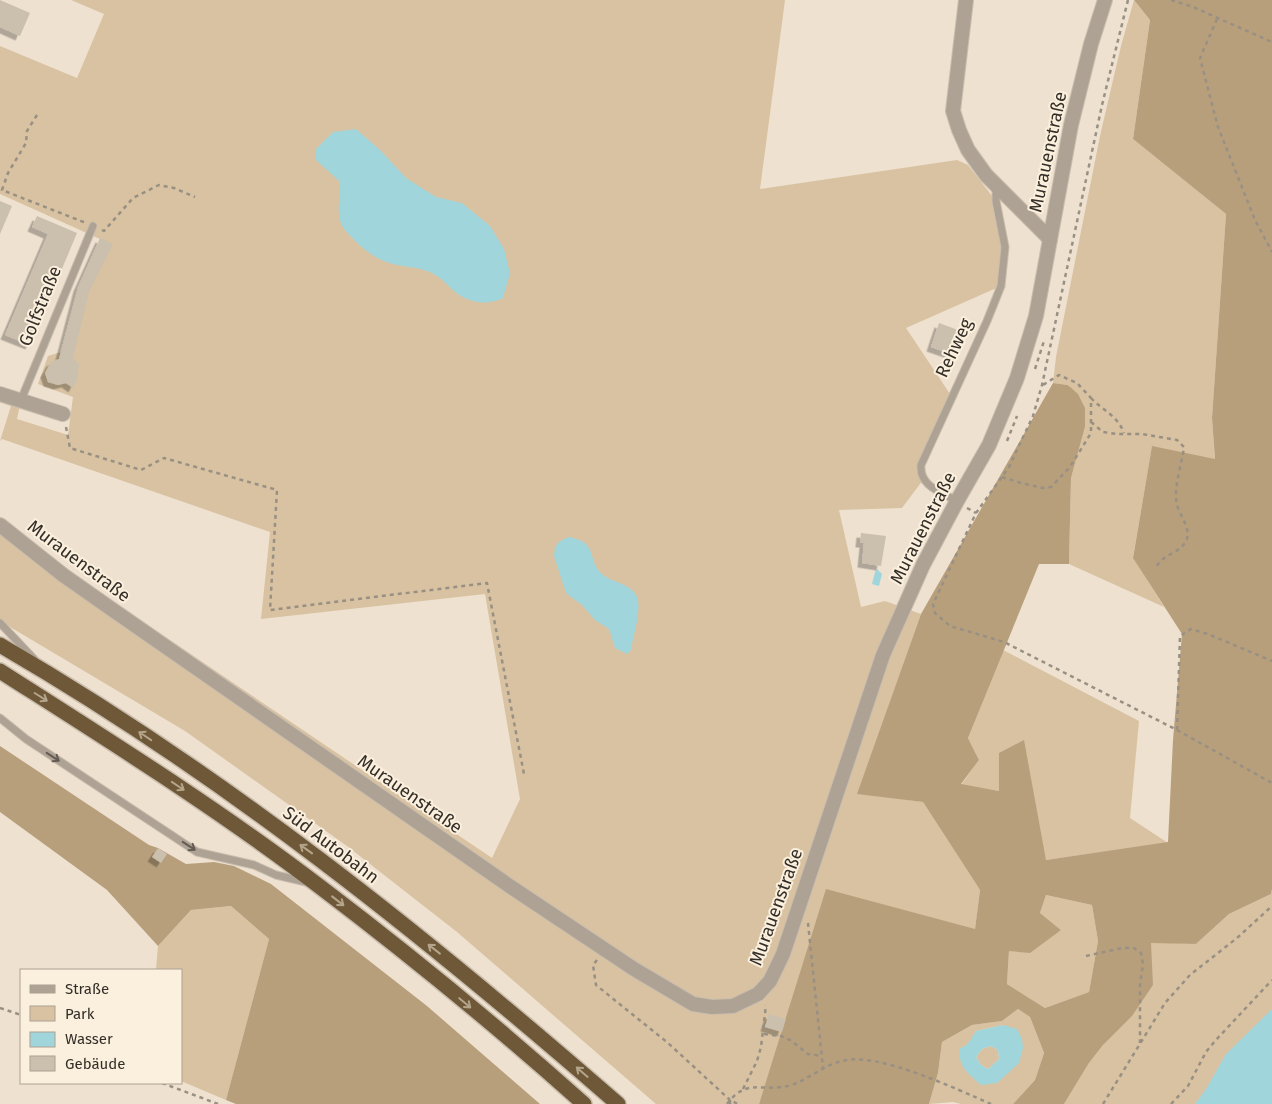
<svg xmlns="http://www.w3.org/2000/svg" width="1272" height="1104" viewBox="0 0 1272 1104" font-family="'Fira Sans',sans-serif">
	<defs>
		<filter id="shadow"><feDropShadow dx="-4.5" dy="4.5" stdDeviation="0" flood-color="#0004"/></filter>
	</defs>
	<rect width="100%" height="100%" fill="#eee1d0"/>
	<g fill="#d9c2a1" fill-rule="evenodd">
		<path d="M71,0H785L760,189L957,160L968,165L996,201L1005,247L1001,286L906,328L952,397L921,465L923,480L902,508L839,510L861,607L885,601L921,614L858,793L923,802L980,890L975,929L781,1036L759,1104H656L457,932L347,846L185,731L0,621V525L492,858L520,799L485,594L261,619L270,532L2,439L0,441L11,406L0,402V394L21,400L17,419L68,435L73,397L38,384L48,356L61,352L78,287L100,239L0,194V46L77,78L104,14Z"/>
		<path d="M1134,0L1150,20L1133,139L1226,214L1212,418L1215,460L1152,447L1133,557L1164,607L1069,564L1071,478L1085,427L1069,385L1053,383L1056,357L1100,136L1121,46Z"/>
		<path d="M1003,650L1139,721L1130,818L1168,843L1046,860L999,791L961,785L979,760L968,738Z"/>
		<path d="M1272,889V1009L1195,1104H1064L1089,1063L1103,1045L1151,942L1196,944L1229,914L1271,894Z"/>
		<path d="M1046,895L1092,905L1098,941L1089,992L1045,1008L1007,984L1009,951L1061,930L1040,913Z"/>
		<path d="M231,906L269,939L226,1100L181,1081V970H156L158,946L191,910Z"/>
		<path d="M1018,1009L1030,1017L1044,1053L1035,1080L1013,1104H961L953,1102L929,1104L938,1073L942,1042L972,1025L1002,1021ZM1003,1025L997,1083L964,1047L970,1042L976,1031Z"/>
		<path d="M991,1046L998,1050L999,1059L988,1069L981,1065L976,1057L982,1049Z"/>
	</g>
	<g fill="#b89f7c" fill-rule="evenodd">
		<path d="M1134,0H1272V889L1271,894L1229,914L1196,944L1151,943L1153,985L1132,1016L1103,1045L1089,1063L1064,1104H1013L1035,1080L1044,1053L1030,1017L1018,1009L1002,1021L972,1025L942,1042L938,1073L929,1104H759L826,889L975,929L980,890L923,802L857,794L921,614L1053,383L1068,385L1078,394L1085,408V427L1071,478L1069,564H1039L968,738L979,760L961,784L999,791V753L1024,740L1046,860L1168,842L1173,740L1182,634L1133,558L1152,446L1215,459L1212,418L1226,214L1133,139L1150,20ZM1046,895L1092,905L1098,941L1089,992L1045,1008L1007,984L1009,951L1030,953L1061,930L1040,913Z"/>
		<path d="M0,746L149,845L158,848L186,864L214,862L234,866L271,884L427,1006L540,1104H236L226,1100L269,939L231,906L191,910L158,946L107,890L0,812Z"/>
	</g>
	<g fill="#a0d5dc" fill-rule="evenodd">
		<path d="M356,129L380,150L406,178L436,197L462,203L490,226L504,249L510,273L503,298C487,306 468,303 454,291C445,283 439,275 427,271C417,267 404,267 393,264C373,259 358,245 345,230C334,217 341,196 340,182L316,160V149L333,132Z"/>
		<path d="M568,537C600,542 586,560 602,574C612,583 631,583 637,597C642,608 633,638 631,650L627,654L615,648L609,629L595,620L582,605L567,594L564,587L554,556L555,547L559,542Z"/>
		<path d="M877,569L882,574L879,586L872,584L875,572Z"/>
		<path d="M1272,1009V1104H1195L1206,1089L1226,1054Z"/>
		<path d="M1003,1025L1017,1029L1022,1039L1023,1048L1019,1063L997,1083L981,1085C969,1074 957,1066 960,1048C969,1046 971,1038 976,1031ZM991,1046L998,1050L999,1059L988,1069L981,1065L976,1057L982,1049Z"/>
	</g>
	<g fill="#cbbfae" filter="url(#shadow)">
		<path d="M0,0L30,13L20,36L0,27Z"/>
		<path d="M0,201L12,206L0,234Z"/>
		<path d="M37,216L77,233L30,345L5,335L48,234L32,227Z"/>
		<path d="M100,238L113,244L89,292L73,358L79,364L77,380L73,388L66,383L58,385L48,382L45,373L51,362L59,359L78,287Z"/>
		<path d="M939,323L966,333L957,356L931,347Z"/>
		<path d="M861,533L886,536L881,566L862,563L864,543H860Z"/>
		<path d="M158,848L167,854L161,863L152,857Z"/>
		<path d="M769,1014L786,1019L782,1032L765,1027Z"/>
	</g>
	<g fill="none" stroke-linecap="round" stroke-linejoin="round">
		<g stroke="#c9bdae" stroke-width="9">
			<g id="service">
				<path d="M21,400L93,226"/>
				<path d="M957,501C941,492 919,486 921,465L987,321L1001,286L1005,247L996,201V192L999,188"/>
				<path d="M0,623L34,659"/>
				<path d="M0,718L26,739L197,852L254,865L276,875L306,882"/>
			</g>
		</g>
		<g stroke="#c9bdae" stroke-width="16">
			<g id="minor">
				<path d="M966,0L953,111L959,130L968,150L986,175L1050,239"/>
				<path d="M0,394L63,414"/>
				<path d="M0,525L63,575L110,608L511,887L634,969L693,1004L712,1007L733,1006L758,994L770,981L783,954L883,655L923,565L957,501L989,445L1017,378L1036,316L1071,125L1091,44L1105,0"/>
			</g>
		</g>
		<g stroke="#c9bdae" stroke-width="18">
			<g id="motorway">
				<path d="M0,645C223,774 424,935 618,1104"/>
				<path d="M0,671C108,740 217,808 319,886C410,955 499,1028 584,1104"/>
			</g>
		</g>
		<g stroke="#999084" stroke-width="2.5" stroke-dasharray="4 4" stroke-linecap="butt">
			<path d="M1128,0L1102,105L1042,385L1033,416L1009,467L976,513L933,604L935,613L950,626L1004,642L1177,730L1272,783"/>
			<path d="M1171,0L1193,7L1272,42"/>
			<path d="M1217,19L1200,58L1218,127L1255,220L1272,252"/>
			<path d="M37,115L27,131L26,143L8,173L2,190L86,223"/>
			<path d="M102,230L104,231L133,198L159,185L174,188L195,197"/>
			<path d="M1035,369L1044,341"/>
			<path d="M1091,398C1102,410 1118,416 1124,433"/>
			<path d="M1091,422L1103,432L1117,434H1142L1177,440L1184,447C1182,463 1173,489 1177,505C1180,516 1192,530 1186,541C1179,554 1163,554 1157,566"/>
			<path d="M66,427L70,448L141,470L164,458L277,490L270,610L487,583L524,774"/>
			<path d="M1007,441L1017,416"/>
			<path d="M1002,477L1021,483L1043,488L1051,487L1070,467L1091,433V398L1077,383L1059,375L1043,385"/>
			<path d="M967,508L976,513"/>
			<path d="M1177,730L1180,636L1191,629L1208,634L1272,661"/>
			<path d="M808,923L823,1068"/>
			<path d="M1086,956L1122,948H1134L1141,953L1143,964L1140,985V1043"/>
			<path d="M597,960L593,965L596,985L668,1043L730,1100"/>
			<path d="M0,1008L21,1015"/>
			<path d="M764,1034L781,1036L790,1040L808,1054L822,1056"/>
			<path d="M162,1083L218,1104"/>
			<path d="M743,1089L757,1061L761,1047L766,1005"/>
			<path d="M727,1104C745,1080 757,1090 782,1087C805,1084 820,1066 842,1061C877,1051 956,1089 991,1104"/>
			<path d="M730,1104V1100L738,1104"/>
			<path d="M1103,1104L1165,1003L1190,975L1237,938L1272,906"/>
			<path d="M1171,1104L1188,1086L1206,1052L1215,1041L1272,980"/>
		</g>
		<use href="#service" stroke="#ada293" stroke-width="7"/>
		<use href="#minor" stroke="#ada293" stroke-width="14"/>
		<use href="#motorway" stroke="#6e5838" stroke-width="15"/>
	</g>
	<defs><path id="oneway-shaft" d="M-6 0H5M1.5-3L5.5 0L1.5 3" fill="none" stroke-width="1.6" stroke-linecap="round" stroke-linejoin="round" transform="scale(1.25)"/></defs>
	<g stroke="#b4a48a">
		<use href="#oneway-shaft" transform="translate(41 697) rotate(32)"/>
		<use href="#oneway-shaft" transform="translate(145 736) rotate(-146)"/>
		<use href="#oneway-shaft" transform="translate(178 786) rotate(34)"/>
		<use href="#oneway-shaft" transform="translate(306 849) rotate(-144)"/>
		<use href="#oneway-shaft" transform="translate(338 901) rotate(38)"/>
		<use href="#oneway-shaft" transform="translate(434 949) rotate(-142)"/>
		<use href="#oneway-shaft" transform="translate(465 1003) rotate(40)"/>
		<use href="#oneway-shaft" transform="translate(582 1072) rotate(-139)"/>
	</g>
	<g stroke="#645c52">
		<use href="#oneway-shaft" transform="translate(53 757) rotate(33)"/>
		<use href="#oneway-shaft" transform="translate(189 846) rotate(33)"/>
	</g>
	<g text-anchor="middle" stroke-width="4" stroke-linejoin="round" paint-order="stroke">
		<g font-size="18" fill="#332e27" stroke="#fbefdd">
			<text transform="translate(1048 152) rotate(-78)" y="6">Murauenstraße</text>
			<text transform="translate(40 306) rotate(-68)" y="6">Golfstraße</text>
			<text transform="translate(954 348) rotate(-65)" y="6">Rehweg</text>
			<text transform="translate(923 528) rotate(-63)" y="6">Murauenstraße</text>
			<text transform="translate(79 561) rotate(37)" y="6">Murauenstraße</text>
			<text transform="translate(410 794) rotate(35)" y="6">Murauenstraße</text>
			<text transform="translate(331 845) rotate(37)" y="6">Süd Autobahn</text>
			<text transform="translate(776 907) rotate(-70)" y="6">Murauenstraße</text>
		</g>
	</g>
	<rect x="20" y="969" width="162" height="115" fill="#fbefdd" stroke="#aba294"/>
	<rect x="30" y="985" width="25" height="8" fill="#ada293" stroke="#aba294"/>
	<text x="65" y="994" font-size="15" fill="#332e27">Straße</text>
	<rect x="30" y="1006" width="25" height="15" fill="#d9c2a1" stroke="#aba294"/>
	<text x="65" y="1019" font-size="15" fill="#332e27">Park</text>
	<rect x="30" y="1032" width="25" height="15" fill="#a0d5dc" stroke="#aba294"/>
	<text x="65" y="1044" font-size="15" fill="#332e27">Wasser</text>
	<rect x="30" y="1056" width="25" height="15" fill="#cbbfae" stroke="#aba294"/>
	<text x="65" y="1069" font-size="15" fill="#332e27">Gebäude</text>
</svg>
